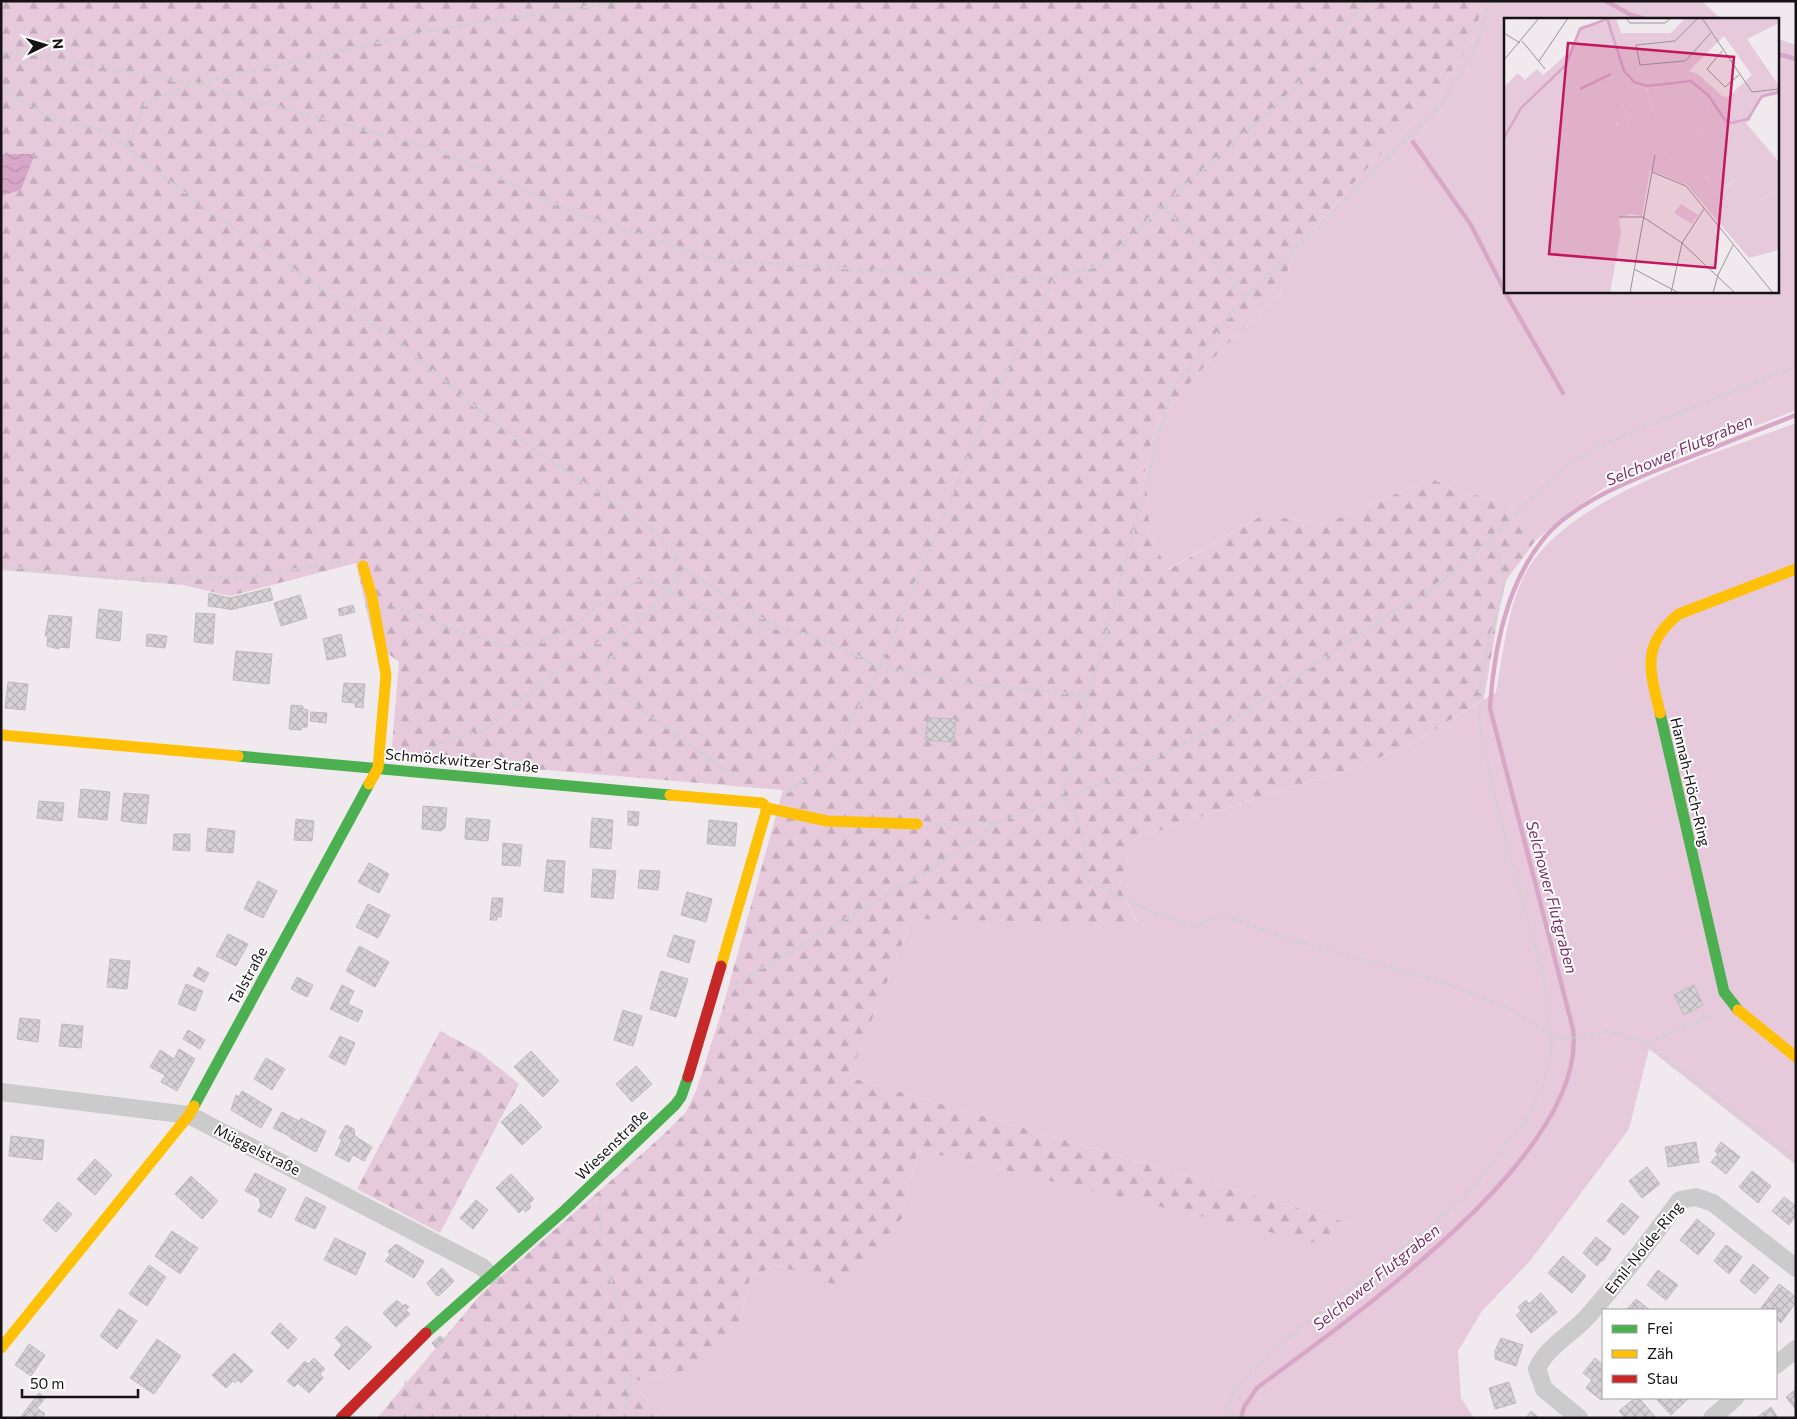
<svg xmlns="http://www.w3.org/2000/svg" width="1797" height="1419" viewBox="0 0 1797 1419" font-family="Commissioner,sans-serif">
	<defs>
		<pattern id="forest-firs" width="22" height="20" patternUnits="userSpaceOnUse" patternTransform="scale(1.25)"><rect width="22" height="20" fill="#e6cadc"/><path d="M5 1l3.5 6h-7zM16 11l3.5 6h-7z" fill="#c5acbc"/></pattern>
		<pattern id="water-waves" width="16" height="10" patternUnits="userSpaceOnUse" patternTransform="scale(1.25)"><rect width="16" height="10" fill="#d8a7c8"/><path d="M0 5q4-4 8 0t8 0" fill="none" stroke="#b98fab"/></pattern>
		<pattern id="building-cross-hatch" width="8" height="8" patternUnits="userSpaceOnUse" patternTransform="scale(1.25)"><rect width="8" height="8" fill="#d6d1d5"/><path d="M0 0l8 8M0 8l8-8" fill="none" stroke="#b7b2b6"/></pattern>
	</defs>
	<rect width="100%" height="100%" fill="#f0eaee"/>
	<g fill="#e6cadc">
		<path d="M1484,1H1702L1721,19H1506V291H1778V39L1796,45V410L1610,484L1570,511L1536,540L1508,502L1461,492L1432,479L1325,524L1263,515L1167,570L1150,536L1145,468L1157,423L1201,370L1281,292L1294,251L1369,166L1432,102L1473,38Z"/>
		<path d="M1796,423V1165L1649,1049L1629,1129L1530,1261L1482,1311L1458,1351L1461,1398L1474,1418H660L634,1381L677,1374L740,1322L750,1277L777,1265L845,1287L902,1218L918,1150L1333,1246L1352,1224L849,1077L912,919L1137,922L1119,886L1134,839L1285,789L1347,771L1410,745L1496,692C1504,651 1507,604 1529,567C1575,494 1717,453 1796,423Z"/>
	</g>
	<g fill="url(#forest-firs)">
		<path d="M1,1H1484L1473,38L1432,102L1369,166L1294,251L1281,292L1201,370L1157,423L1145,468L1150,536L1168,570L1263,515L1325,524L1432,479L1461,492L1508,502L1536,540L1507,579L1500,605L1484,699L1410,745L1347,771L1285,789L1134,839L1119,886L1137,923L912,919L849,1077L1352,1224L1333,1247L918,1150L902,1218L845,1288L777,1265L750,1277L740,1322L713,1353L677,1374L634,1381L660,1418H377L481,1294L661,1137L686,1112L696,1091L720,1017L783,790L391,757L399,662L374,643L356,563L230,596L183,585L1,570V196L21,190L35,154H4L1,156Z"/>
		<path d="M440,1031L481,1053L519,1084L440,1233L357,1189Z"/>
	</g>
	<path fill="url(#water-waves)" d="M4,154H35L21,190L1,196V156Z"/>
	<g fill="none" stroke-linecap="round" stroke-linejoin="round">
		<g stroke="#d8a7c8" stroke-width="4.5">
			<path d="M1606,1L1631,15L1645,19"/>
			<path d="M1778,54L1796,59"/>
			<path d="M1413,142L1471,225L1510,301L1563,393"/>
			<path d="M1241,1418L1244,1407L1257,1388C1347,1320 1589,1155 1573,1029L1490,708C1494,649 1506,584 1545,537C1577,499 1644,475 1690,457C1725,443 1760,429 1796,415"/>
		</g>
	</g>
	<g fill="url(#building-cross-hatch)" stroke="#c1bbbf">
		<path d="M270,588L273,600L229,610L230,598Z"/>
		<path d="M209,593L230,598L229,609L208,606Z"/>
		<path d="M300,595L307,618L281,626L274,603Z"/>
		<path d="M353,605L355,612L340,616L338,609Z"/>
		<path d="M99,609L122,612L120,641L96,638Z"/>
		<path d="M196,613L215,614L213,644L194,642Z"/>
		<path d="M49,615L72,617L69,648L59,647V649L47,646L48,636H45Z"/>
		<path d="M147,634L167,636L165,648L146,646Z"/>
		<path d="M341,634L346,656L327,660L323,639Z"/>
		<path d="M236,651L272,654L269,684L233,680Z"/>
		<path d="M8,682L28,684L25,710L5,708Z"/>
		<path d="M344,683L365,684L363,708L355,707V703L342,702Z"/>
		<path d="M291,705L303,706V709L308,710L307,727H302L301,730L289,729Z"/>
		<path d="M311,712L327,713L326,723L310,721Z"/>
		<path d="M928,718L956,719L954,742L925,740Z"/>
		<path d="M81,789L110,792L107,820L78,817Z"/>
		<path d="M124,793L149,795L146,824L121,821Z"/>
		<path d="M39,801L64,803L62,821L37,818Z"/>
		<path d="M423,806L447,808L445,828L441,831L422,829Z"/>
		<path d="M628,811L639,812L638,826L628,825Z"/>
		<path d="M466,818L490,820L488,841L465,839Z"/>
		<path d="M592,818L613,820L611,849L590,847Z"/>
		<path d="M296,819L314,821L312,841L294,840Z"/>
		<path d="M709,820L737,823L735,846L707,844Z"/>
		<path d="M208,828L235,831L233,853L206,851Z"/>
		<path d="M174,834H190V851L173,850Z"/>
		<path d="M503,843L522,845L520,866L502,865Z"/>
		<path d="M547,860L565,861L563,893L544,891Z"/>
		<path d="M369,863L389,874L379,893L358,882Z"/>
		<path d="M593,869L616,871L613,899L591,897Z"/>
		<path d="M640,870L660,871L658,890L638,888Z"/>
		<path d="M258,881L277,891L263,918L244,909Z"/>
		<path d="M687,892L712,899L706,922L681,915Z"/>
		<path d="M492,898H503L501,917L497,916V920H490Z"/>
		<path d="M368,904L390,915L378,938L356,927Z"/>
		<path d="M228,934L248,944L236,966L216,956Z"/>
		<path d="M674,935L695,941L689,963L667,956Z"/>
		<path d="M359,946L389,962L375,987L346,971Z"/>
		<path d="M110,959L130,961L127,989L107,987Z"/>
		<path d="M198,967L209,973L204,982L193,976Z"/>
		<path d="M661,971L688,979L676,1017L650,1009Z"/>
		<path d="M297,977L313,985L307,997L291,989Z"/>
		<path d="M186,984L203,991L195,1011L178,1004Z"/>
		<path d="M342,985L354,991L348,1004L363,1011L358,1022L330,1009Z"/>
		<path d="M1694,985L1703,1005L1684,1015L1674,995Z"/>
		<path d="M623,1010L642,1016L633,1046L614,1040Z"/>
		<path d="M20,1018L40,1020L38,1042L17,1039Z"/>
		<path d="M62,1024L83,1026L81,1048L59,1046Z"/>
		<path d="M188,1030L205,1040L200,1049L183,1039Z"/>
		<path d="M340,1036L355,1043L345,1065L329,1057Z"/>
		<path d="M179,1049L195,1059L177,1091L161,1082L165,1075L150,1067L160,1050L174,1059Z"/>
		<path d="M531,1051L559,1081L543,1097L514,1067Z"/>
		<path d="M266,1058L285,1069L272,1090L254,1079Z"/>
		<path d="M636,1066L652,1084L632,1102L616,1084Z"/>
		<path d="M242,1091L272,1109L261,1128L231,1110L236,1095L239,1097Z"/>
		<path d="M521,1104L542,1127L522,1145L501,1122Z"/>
		<path d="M282,1112L299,1121L291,1137L273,1128Z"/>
		<path d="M301,1118L326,1131L316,1152L290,1138Z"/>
		<path d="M346,1125L354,1129L355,1136L372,1147L364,1161L353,1155L349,1162L335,1155L342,1140L339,1138Z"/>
		<path d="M11,1136L44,1140L42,1160L9,1156Z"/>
		<path d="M1696,1142L1699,1162L1668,1167L1665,1147Z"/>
		<path d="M1721,1142L1740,1157L1726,1174L1711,1162L1718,1154L1715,1151Z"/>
		<path d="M95,1159L112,1175L95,1195L77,1179Z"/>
		<path d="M1647,1167L1660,1184L1642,1198L1629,1181Z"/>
		<path d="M1752,1171L1771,1186L1758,1203L1739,1187Z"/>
		<path d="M255,1173L286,1189L271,1218L258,1211L261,1206L259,1198L245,1191Z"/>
		<path d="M511,1174L534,1199L529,1204L531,1207L526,1212L523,1209L519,1213L496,1188Z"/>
		<path d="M191,1176L218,1201L202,1219L175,1194Z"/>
		<path d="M306,1197L326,1207L315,1229L295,1220Z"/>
		<path d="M1784,1197L1796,1206V1216L1789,1225L1772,1211Z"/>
		<path d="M476,1200L488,1210L473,1229L460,1218Z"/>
		<path d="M58,1202L72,1214L56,1232L43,1220Z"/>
		<path d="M1622,1203L1639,1217L1624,1235L1607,1221Z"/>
		<path d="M1697,1219L1715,1234L1698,1255L1680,1240Z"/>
		<path d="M172,1231L198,1248L180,1274L155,1256Z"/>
		<path d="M1596,1237L1611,1249L1603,1261L1602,1260L1597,1266L1583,1253Z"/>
		<path d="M335,1238L366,1253L356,1275L324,1260Z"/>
		<path d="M396,1244L417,1257L407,1274L385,1261L390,1255L388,1251Z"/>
		<path d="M1726,1245L1742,1257L1729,1274L1714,1261Z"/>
		<path d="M1563,1256L1586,1276L1572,1293L1548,1273Z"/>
		<path d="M417,1257L424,1261L414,1278L407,1274Z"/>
		<path d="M1753,1264L1769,1278L1755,1294L1740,1281Z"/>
		<path d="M149,1265L166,1277L147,1306L129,1294Z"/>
		<path d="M442,1268L454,1281L439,1296L436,1295L427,1283Z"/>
		<path d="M1658,1270L1678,1285L1666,1300L1647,1285Z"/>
		<path d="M1779,1284L1796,1297V1302L1781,1323L1776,1319V1310H1764L1761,1308Z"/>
		<path d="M1541,1293L1557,1312L1531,1333L1516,1315L1521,1311L1518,1307L1526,1300L1529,1304Z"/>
		<path d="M1636,1299L1650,1310H1626Z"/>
		<path d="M397,1300L403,1306L405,1304L409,1307L406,1310L410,1314L396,1327L383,1313Z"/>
		<path d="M119,1309L137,1321L117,1349L100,1336Z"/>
		<path d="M280,1323L297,1339L288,1349L271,1333Z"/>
		<path d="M346,1326L372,1347L349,1370L334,1355L342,1345L335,1338Z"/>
		<path d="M440,1336L445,1340L436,1348L432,1343Z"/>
		<path d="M1501,1338L1523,1345L1516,1366L1495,1359V1351Z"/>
		<path d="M157,1339L181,1356L154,1394L130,1378Z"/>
		<path d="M29,1344L45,1355L31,1376L15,1365Z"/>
		<path d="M234,1353L253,1371L241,1383L238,1380L235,1383L233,1381L226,1388L212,1375Z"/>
		<path d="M314,1358L325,1369L320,1374L323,1378L309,1393L298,1383L294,1387L287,1381L305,1361L308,1364Z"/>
		<path d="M1595,1358L1603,1365V1397L1601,1400L1586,1388L1592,1380L1583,1373Z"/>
		<path d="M1509,1382L1516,1403L1495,1409L1489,1388Z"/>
		<path d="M1796,1389V1410L1786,1397Z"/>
		<path d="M39,1393L45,1398L37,1408L45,1414L42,1418H20Z"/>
		<path d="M1635,1398H1639L1656,1418H1625L1619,1411Z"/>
		<path d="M1660,1398H1689L1671,1415L1657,1400Z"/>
		<path d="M1771,1407L1778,1418H1756Z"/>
		<path d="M1531,1411L1539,1418H1526Z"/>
	</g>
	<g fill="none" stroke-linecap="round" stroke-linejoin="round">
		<g stroke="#d3d0d2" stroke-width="2.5" stroke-dasharray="5 2.5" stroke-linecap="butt">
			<path d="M1490,1L1478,43L1440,107L1246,297L1172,389L1062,797C1087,823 1083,846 1085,879L1155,913L1196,926L1222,915L1287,938L1448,984L1513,1010L1554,1039L1590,1036L1608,1031L1647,1043L1714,1014"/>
			<path d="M1,53L20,52L193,84L449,27L626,1"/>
			<path d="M1,89L54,119L100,130L127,148L195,201L407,348L487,417L654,531L685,569L754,615L786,629L821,638L880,667L976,684L1089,696"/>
			<path d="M127,148L146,102L193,84L436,149L572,212L721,261L970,276L1055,277"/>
			<path d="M1163,205L1245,297"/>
			<path d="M1,566L78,575L142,580L249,577L346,561"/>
			<path d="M685,569L595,677L740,780"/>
			<path d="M392,605L460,632L516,648L543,642L577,623L601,603L643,578L738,627L782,629"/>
			<path d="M429,753L442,742L486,729L559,669L649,610"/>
			<path d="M788,792L830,762L880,667L991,403L1055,277L1101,265L1163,205L1289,94L1366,1"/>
			<path d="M936,824L998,823L1118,777L1235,718L1394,611L1424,595L1470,558L1560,471L1600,445L1796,366"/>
			<path d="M735,984L934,867L997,824"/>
			<path d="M1647,1043L1796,1160"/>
			<path d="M599,1205C600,1217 600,1231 602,1243C613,1307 647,1350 622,1418"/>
			<path d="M405,1381L422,1418"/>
			<path d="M1224,1418L1235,1389L1253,1368L1280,1344L1440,1218L1472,1189L1525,1120L1543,1086L1552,1046L1543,975L1498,810L1480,729L1479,691L1486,652L1499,606L1504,579L1499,555L1489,541"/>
		</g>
		<g stroke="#cccbcb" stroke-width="18">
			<path d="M1,1092L189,1115L482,1267L491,1276"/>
			<path d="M1776,1365L1796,1349"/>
			<path d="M1579,1418L1544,1389L1537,1369C1547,1346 1571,1335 1587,1317C1620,1280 1650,1240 1680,1200L1696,1197L1713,1203L1796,1268"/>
			<path d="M1712,1418L1735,1398"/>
		</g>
		<g stroke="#4caf50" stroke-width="11">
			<path d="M1660,713L1724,992L1738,1010"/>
			<path d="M238,756L670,795"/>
			<path d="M194,1106L369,784"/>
			<path d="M426,1333L565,1210L675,1105L681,1097L688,1077"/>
		</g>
		<g stroke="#ffc107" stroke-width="11">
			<path d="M363,566L372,597L386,675L378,768L369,784"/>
			<path d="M1660,713C1650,671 1640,645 1679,614L1796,569"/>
			<path d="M1,735L238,756"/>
			<path d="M670,795L762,803L767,808L827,821L917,824"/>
			<path d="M721,966L767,808"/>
			<path d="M1738,1010L1796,1057"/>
			<path d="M1,1348L189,1115L194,1106"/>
		</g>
		<g stroke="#c62828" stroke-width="11">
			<path d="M688,1077L721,966"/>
			<path d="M341,1418L426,1333"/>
		</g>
	</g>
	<g text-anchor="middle" stroke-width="4" stroke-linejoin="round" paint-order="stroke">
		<g font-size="15" fill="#171215" stroke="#fff">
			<text transform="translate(462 761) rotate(5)" y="5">Schmöckwitzer Straße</text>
			<text transform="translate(1690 782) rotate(77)" y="5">Hannah-Höch-Ring</text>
			<text transform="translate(248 976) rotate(-61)" y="5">Talstraße</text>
			<text transform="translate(612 1145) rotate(-44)" y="5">Wiesenstraße</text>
			<text transform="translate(257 1150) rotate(27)" y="5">Müggelstraße</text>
			<text transform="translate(1644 1248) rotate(-51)" y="5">Emil-Nolde-Ring</text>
		</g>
		<g font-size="16" font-style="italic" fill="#7e2f69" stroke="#fff">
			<text transform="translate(1679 450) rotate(-23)" y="6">Selchower Flutgraben</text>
			<text transform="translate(1552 897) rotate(75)" y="6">Selchower Flutgraben</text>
			<text transform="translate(1376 1277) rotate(-39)" y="6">Selchower Flutgraben</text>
		</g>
	</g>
	<g transform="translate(1504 18)">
		<rect width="275" height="275" fill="#f0eaee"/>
		<path d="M104,0H112L117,15H167L181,0H275V5L243,21L275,68V76L256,81L246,102L242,105L275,144V172L247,188L234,160L214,175L189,140L205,92L203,90L180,147L162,138L164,112L155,111L142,67L130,64L122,56ZM220,18L248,57L224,79L218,78L194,56L185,53ZM104,3L124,61L116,73L124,105L120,106L107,104L72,69L54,61L45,52L65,34L77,8Z" fill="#e6cadc" fill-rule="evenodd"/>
		<path d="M33,51L39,57L45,52L54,61L65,63L112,106L124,104L116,73L119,64L124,61L142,69L155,111L165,112L162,138L180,147L203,90L205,92L189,140L205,150L202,161L211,166L214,175L235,160L247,188L275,172V232L245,240L183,167L146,152L138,198L127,196L115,200L117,215L106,275H0V69L14,55L21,62ZM177,186L194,197L188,206L170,195Z" fill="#e6cadc"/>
		<path fill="none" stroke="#d8a7c8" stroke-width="2.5" d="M103,0L120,53L130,64L143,68L187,63L204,77L221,102L227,105L244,101L258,78L275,74M76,71L107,56M0,120L17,90L62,47L76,11L103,1"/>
		<path fill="none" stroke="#999497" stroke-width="1" d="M122,0L126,5H161L167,0M194,0L171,23L132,27L136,47L181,43L207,15M198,0L248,74L275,71M0,15L16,25M18,23L41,51M218,33L203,51L221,69L235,57M0,42L35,0M35,43L64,0M148,154L182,168L269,275M115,199H139L178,225L231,275M130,251L175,275M126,275L151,137M167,275L178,225L200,191M209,275L214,257L229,227"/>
		<path fill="#c2185b" fill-opacity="0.15" stroke="#c2185b" stroke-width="2.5" d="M64,25L230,39L211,250L45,236Z"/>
		<rect width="275" height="275" fill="none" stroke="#171215" stroke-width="2.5"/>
	</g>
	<rect width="1797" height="1419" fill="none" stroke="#171215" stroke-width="5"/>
	<rect x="1602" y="1309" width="175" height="90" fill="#ffffff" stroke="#a2a0a1"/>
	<rect x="1612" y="1325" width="25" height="8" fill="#4caf50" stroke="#a2a0a1"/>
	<text x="1647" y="1334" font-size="15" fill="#171215">Frei</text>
	<rect x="1612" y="1350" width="25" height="8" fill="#ffc107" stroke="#a2a0a1"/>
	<text x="1647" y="1359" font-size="15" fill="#171215">Zäh</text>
	<rect x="1612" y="1375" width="25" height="8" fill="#c62828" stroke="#a2a0a1"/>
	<text x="1647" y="1384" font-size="15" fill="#171215">Stau</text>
	<g transform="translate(45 45) rotate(85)" stroke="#ffffff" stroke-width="4" paint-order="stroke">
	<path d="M0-4L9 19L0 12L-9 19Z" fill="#171215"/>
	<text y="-8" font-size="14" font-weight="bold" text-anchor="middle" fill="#171215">N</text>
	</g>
	<path d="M22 1389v8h116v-8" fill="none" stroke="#171215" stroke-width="2.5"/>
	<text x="30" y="1389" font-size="15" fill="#171215" stroke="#ffffff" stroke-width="4" paint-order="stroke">50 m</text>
</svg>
